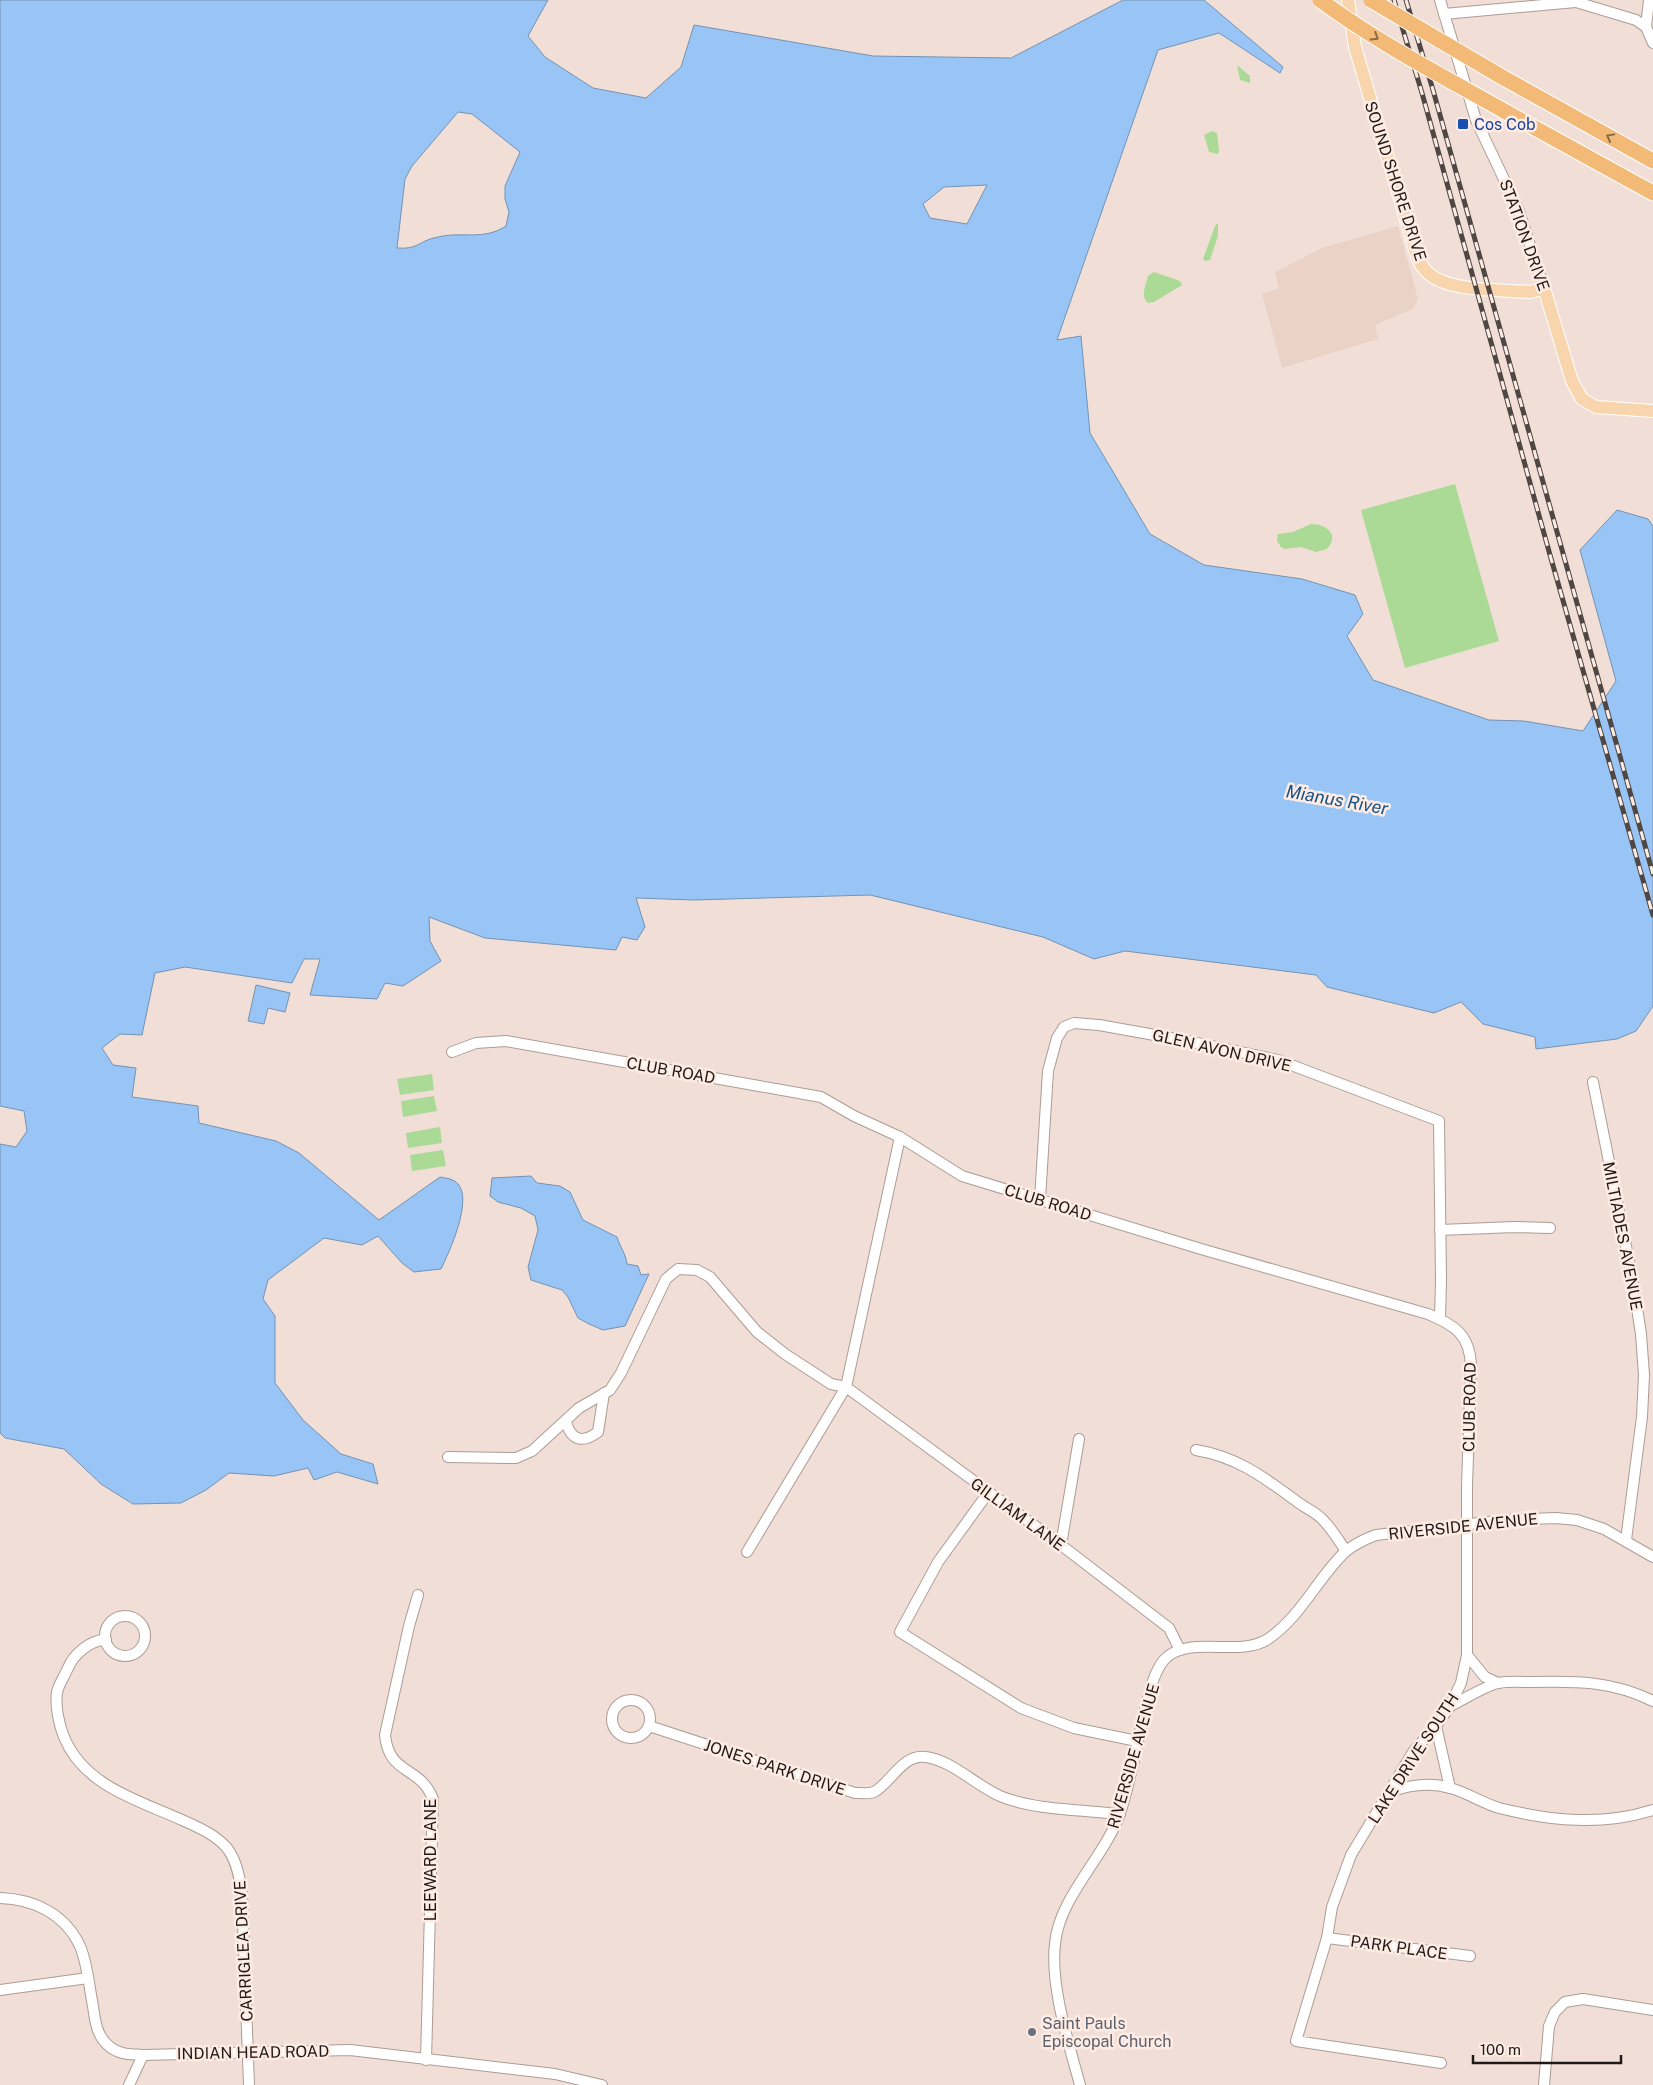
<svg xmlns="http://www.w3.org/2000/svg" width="1653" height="2085" viewBox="0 0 1653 2085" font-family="'Public Sans',sans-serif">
	<rect width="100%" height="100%" fill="#f1dfd7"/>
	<path fill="#ebd2c6" d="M1398,226L1418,299L1413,309L1375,325L1378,339L1282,368L1262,294L1279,288L1275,272L1322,248Z"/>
	<g fill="#abd996">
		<path d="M1237,65L1250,76V83L1240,80Z"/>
		<path d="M1212,131L1217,133L1219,151L1218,154L1209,152L1204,135Z"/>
		<path d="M1218,223V236L1210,260L1205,261L1203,259L1215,226Z"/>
		<path d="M1154,272L1180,281L1182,285L1154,302L1148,303C1140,296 1146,285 1148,276Z"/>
		<path d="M1455,484L1499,641L1405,668L1361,510Z"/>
		<path d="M1311,524C1327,524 1340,535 1327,549L1316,552L1301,547L1285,549L1281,547L1277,541L1278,534L1293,532Z"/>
		<path d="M432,1074L434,1090L400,1095L397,1079Z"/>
		<path d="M434,1096L437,1111L403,1117L401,1101Z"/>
		<path d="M440,1127L442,1143L408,1148L406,1133Z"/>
		<path d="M443,1150L446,1166L412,1171L410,1155Z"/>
	</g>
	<g fill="#98c5f5" stroke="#7492b2" fill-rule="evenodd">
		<path d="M0,0H548L528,36L545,57L593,88L646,98L681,67L694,25L873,56L1011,58L1123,0H1204L1283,67L1280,73L1219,33L1158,50L1057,340L1081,336L1090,433L1150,534L1204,565L1302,579L1355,595L1363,614L1347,636L1373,680L1489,720L1524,721L1583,731L1616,681L1580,550L1617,510L1648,519L1653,526V1006L1636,1031L1617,1039L1536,1049L1535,1037L1483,1024L1461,1002L1434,1013L1327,987L1316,975L1125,951L1094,959L1043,937L870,895L694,900L636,898L645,927L637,940L622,937L616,950L485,938L429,917L430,941L441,961L403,986L385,983L377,999L310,995L320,959H304L292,983L185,967L155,973L142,1035L120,1034L102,1048L113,1065L136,1068L132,1097L198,1106L199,1123L276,1141L299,1153L379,1220L440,1177C446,1178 454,1179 458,1184C473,1200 449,1253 441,1269L414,1272L402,1263L378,1236L362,1245L324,1238L268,1280L263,1299L275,1316V1383L303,1420L341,1454L373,1464L378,1484L337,1472L314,1480L308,1468L274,1476L229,1473L206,1490L181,1503L133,1504L101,1484L64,1449L5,1438L0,1433V1144L16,1147L27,1131L24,1111L0,1106ZM458,112L472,114L520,152L505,186V199L509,212L506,226C483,241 462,231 438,237C420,240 418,250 397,248L405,179L412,166ZM987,185L967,224L930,218L923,204L944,187Z"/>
		<path d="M256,985L290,993L285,1012L268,1008L264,1024L248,1021Z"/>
		<path d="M531,1176L537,1183L560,1186L570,1192L583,1220L617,1237C620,1247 626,1254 627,1264L638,1266L641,1275L649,1274L625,1326L603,1330L589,1324L578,1318L568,1297L562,1290L531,1280L528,1267L538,1230L535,1216L521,1208L498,1202L490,1196L492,1178Z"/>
	</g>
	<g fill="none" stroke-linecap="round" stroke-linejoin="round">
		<g stroke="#ac9c94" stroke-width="12">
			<g id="minor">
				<path d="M1440,0L1476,120L1519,211L1544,288"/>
				<path d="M1576,2L1636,20L1646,27L1653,43"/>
				<path d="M1444,14L1576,2L1579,0"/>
				<path d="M1646,27L1649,0"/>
				<path d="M452,1052L476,1043L506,1041L821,1097L854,1116L900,1137L962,1176L1201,1249L1428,1314C1455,1325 1470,1335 1471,1366L1467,1486V1655L1461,1683L1450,1706L1436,1726L1413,1752L1351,1855L1332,1907L1327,1938L1296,2041L1441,2063"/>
				<path d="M1593,1082L1632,1276L1641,1334L1644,1375L1642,1417L1626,1540"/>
				<path d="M900,1137L846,1387L1061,1545L1169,1628L1180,1650"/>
				<path d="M1040,1199L1048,1071L1057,1038L1064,1027L1074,1023L1099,1025L1188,1041L1278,1060L1439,1121L1441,1280L1440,1319"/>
				<path d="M1440,1230L1514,1227L1550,1228"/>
				<path d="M566,1422C571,1440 582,1444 598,1432L604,1393"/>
				<path d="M1196,1450C1237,1457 1262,1476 1295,1500C1303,1507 1316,1512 1323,1520C1332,1529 1339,1541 1346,1551"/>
				<path d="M448,1457L516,1458L532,1451L579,1408L610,1390L621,1373L666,1279L678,1269L697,1270L710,1277L757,1332L785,1354L831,1384L846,1387L747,1552"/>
				<path d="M988,1493L938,1562L900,1632L1021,1708L1074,1728L1137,1741"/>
				<path d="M1061,1545L1079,1439"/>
				<path d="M418,1595L409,1626L385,1735C389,1776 420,1765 433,1799L426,2060"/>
				<circle cx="125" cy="1636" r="20"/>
				<path d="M106,1640C91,1639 73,1655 68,1668C65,1675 59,1684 57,1692C55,1706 59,1725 64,1737C84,1786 138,1800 182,1820C198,1827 216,1835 227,1848C237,1861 240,1879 242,1895L249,2085"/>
				<path d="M1467,1655L1485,1677L1498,1683"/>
				<circle cx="631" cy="1719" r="19"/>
				<path d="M1450,1706C1463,1700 1485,1686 1498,1683C1509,1681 1522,1682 1533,1682C1577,1681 1612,1681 1653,1701"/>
				<path d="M649,1726L855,1793C861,1793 869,1794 874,1792C891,1783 903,1753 926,1757C953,1761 975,1785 1000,1796C1032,1810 1084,1810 1120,1814"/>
				<path d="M1436,1726L1450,1788"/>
				<path d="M1387,1794C1405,1785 1430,1782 1450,1788C1466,1792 1482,1803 1499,1808C1551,1821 1602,1826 1653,1810"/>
				<path d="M0,1898C34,1899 65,1914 80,1946C88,1965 89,1987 93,2006C95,2022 97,2037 110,2047C120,2055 132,2054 143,2055L350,2050L555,2074L602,2085"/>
				<path d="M1327,1938L1470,1956"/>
				<path d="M0,1990L88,1978"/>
				<path d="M129,2085L143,2055"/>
				<path d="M1080,2085C1069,2044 1050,1986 1055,1944C1059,1897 1105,1857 1120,1813C1132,1778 1137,1741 1146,1706C1149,1692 1154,1672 1164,1660C1186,1634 1240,1658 1268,1639C1301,1617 1318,1577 1346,1551C1355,1544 1365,1539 1376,1535L1505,1520L1556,1518L1577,1520L1604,1529L1653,1557"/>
				<path d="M1544,2085L1549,2026L1555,2012L1565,2002L1583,1999L1653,2010"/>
			</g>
		</g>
		<g stroke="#fff" stroke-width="14">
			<path id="major" d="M1348,0L1355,47L1417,257C1422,268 1430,277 1441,281C1464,291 1506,290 1531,292L1544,288L1572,381L1582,399L1596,407L1653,411"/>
		</g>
		<g stroke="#fff" stroke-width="17">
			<g id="highway">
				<path d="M1502,77L1653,161"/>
				<path d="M1513,116L1653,193"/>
			</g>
		</g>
		<use href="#minor" stroke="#fff" stroke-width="10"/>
		<use href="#major" stroke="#f8d5ad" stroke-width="12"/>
		<use href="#highway" stroke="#f3b976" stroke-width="15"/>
		<g stroke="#4f4743" stroke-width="5">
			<g id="rail">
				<path d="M1394,0L1422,93L1550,555L1653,915"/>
				<path d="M1406,0L1433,90L1653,874"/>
			</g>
		</g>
		<use href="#rail" stroke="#feece4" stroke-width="3" stroke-dasharray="9" stroke-linecap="butt"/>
		<g stroke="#fff" stroke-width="17" stroke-linecap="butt">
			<g id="highway-bridge">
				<path d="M1320,0C1381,45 1448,79 1513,116"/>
				<path d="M1371,0L1502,77"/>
			</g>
		</g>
		<use href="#highway-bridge" stroke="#f3b976" stroke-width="15"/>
	</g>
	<defs><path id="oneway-chevron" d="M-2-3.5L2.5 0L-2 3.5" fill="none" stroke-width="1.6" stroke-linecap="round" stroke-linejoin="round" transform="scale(1.25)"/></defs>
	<g stroke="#8a6a46">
		<use href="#oneway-chevron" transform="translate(1375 37) rotate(32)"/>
		<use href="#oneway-chevron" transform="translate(1610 137) rotate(-151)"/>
	</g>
	<rect fill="#1a4fb4" stroke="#feece4" stroke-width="2" x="1457" y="118" width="12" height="12" rx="2.5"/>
	<circle fill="#6b7280" stroke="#feece4" stroke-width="2" cx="1032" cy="2032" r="5"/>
	<g text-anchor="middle" stroke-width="5" stroke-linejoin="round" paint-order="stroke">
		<g font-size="16" fill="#164399" stroke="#feece4" text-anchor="start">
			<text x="1474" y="130">Cos Cob</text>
		</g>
		<g font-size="16" fill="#201a17" stroke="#feece4">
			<text transform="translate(1396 181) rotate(72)" y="6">SOUND SHORE DRIVE</text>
			<text transform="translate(1525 235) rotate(70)" y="6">STATION DRIVE</text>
			<text transform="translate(1222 1050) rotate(13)" y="6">GLEN AVON DRIVE</text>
			<text transform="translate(671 1070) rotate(10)" y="6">CLUB ROAD</text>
			<text transform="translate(1048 1202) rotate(17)" y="6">CLUB ROAD</text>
			<text transform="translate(1623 1236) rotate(79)" y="6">MILTIADES AVENUE</text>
			<text transform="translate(1469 1407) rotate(-89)" y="6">CLUB ROAD</text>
			<text transform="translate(1018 1514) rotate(36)" y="6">GILLIAM LANE</text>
			<text transform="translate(1463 1526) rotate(-6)" y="6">RIVERSIDE AVENUE</text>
			<text transform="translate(1133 1756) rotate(-74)" y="6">RIVERSIDE AVENUE</text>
			<text transform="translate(1413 1758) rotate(-57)" y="6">LAKE DRIVE SOUTH</text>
			<text transform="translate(775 1767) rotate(18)" y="6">JONES PARK DRIVE</text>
			<text transform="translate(430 1860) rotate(-90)" y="6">LEEWARD LANE</text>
			<text transform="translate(1399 1947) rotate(8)" y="6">PARK PLACE</text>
			<text transform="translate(243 1951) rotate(-93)" y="6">CARRIGLEA DRIVE</text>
			<text transform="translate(253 2052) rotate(-1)" y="6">INDIAN HEAD ROAD</text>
		</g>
		<g font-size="16" fill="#5b616d" stroke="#feece4" text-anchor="start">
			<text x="1042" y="2029">Saint Pauls<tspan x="1042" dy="18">Episcopal Church</tspan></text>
		</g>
		<g font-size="18" font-style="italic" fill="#155287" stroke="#feece4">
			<text transform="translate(1337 800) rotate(10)" y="6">Mianus River</text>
		</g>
	</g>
	<path d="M1473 2055v8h148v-8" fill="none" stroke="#201a17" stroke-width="2.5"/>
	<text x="1480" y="2055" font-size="15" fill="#201a17" stroke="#feece4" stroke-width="4" paint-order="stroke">100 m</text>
</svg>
